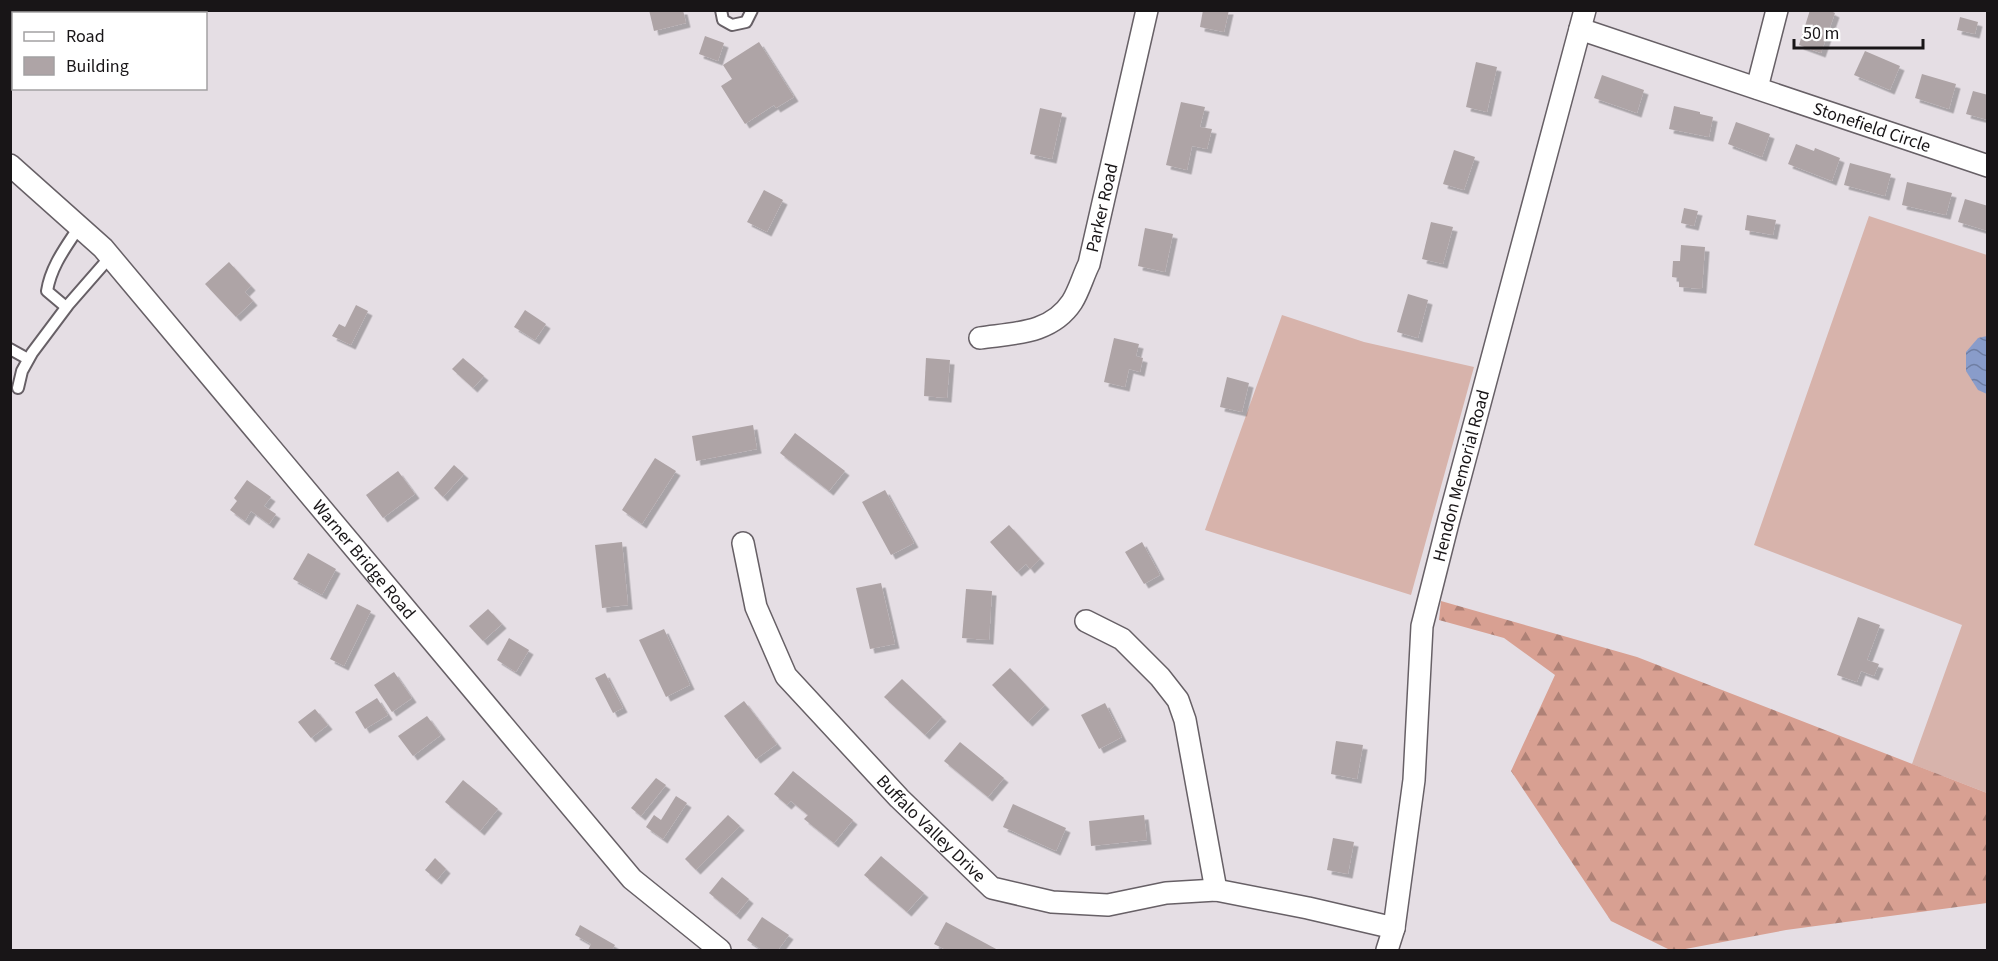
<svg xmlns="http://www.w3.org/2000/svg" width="1998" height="961" viewBox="0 0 1998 961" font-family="'Source Sans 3',sans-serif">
	<defs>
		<pattern id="forest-firs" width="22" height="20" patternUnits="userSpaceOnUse" patternTransform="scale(1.5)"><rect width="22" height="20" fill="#d8a092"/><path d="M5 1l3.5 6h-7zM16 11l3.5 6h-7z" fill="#ae8176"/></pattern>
		<pattern id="water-waves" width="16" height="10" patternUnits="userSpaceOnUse" patternTransform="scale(1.5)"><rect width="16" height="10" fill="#899cca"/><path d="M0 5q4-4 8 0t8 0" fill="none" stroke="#6f7ea3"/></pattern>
		<filter id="shadow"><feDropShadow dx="4.5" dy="4.5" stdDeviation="0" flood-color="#0004"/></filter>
	</defs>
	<rect width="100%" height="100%" fill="#e5dee4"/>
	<g fill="#d7b3ab">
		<path d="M1869,216L1987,255V793L1912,764L1962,625L1754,545Z"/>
		<path d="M1282,315L1364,342L1474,367L1411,595L1205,530Z"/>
	</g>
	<path fill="url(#forest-firs)" d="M1441,601L1637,657L1987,793V903L1786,930L1680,950H1670L1611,921L1511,771L1555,675L1504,638L1439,620Z"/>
	<path fill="url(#water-waves)" d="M1987,336H1988L1987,394L1978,390L1966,371V352L1978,338Z"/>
	<g fill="#aea4a6" filter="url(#shadow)">
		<path d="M649,10H683L686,23L654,31Z"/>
		<path d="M1203,10H1229L1224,32L1200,27Z"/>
		<path d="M1810,10H1829L1835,13L1821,53L1799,45Z"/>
		<path d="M1960,17L1978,22L1975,34L1957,30Z"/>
		<path d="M705,36L724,43L718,61L699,54Z"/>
		<path d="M759,42L794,97L776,108L774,105L745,124L721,86L732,79L723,65Z"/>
		<path d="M1865,51L1900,66L1890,90L1854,75Z"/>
		<path d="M1476,62L1497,67L1487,112L1466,107Z"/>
		<path d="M1922,74L1956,84L1949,109L1915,98Z"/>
		<path d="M1602,75L1644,90L1637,113L1594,98Z"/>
		<path d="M1973,91L1988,95V120L1966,114Z"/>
		<path d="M1181,102L1205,107L1200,127L1212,129L1207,149L1192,146L1187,170L1166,165Z"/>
		<path d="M1674,106L1700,112V114L1713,117L1709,137L1669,129Z"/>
		<path d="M1040,108L1062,113L1052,159L1030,154Z"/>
		<path d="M1736,122L1770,134L1762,157L1728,144Z"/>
		<path d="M1796,144L1814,151L1815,148L1840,158L1832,181L1788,164Z"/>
		<path d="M1454,150L1475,157L1464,190L1443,184Z"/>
		<path d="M1850,163L1891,174L1885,196L1844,185Z"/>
		<path d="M1907,182L1952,193L1946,215L1902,205Z"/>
		<path d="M764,190L783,200L767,232L747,222Z"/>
		<path d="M1965,199L1988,206V231L1958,222Z"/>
		<path d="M1684,208L1698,211L1694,226L1681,223Z"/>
		<path d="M1747,215L1776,220L1773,235L1745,230Z"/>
		<path d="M1431,222L1453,227L1443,264L1422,259Z"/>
		<path d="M1145,228L1173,234L1165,272L1138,266Z"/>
		<path d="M1681,245L1705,247L1702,289L1679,287V278L1672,277L1673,261H1680Z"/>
		<path d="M229,262L251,286L245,292L253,301L236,317L205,284Z"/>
		<path d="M1408,294L1428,300L1418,338L1397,332Z"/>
		<path d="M356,305L368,311L351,345L332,336L339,324L345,327Z"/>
		<path d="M525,310L546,324L535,340L514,327Z"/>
		<path d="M1114,338L1139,344L1136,356L1143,358L1140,372L1129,369L1125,387L1104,382Z"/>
		<path d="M463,358L484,376L473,388L452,369Z"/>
		<path d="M926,358L950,360L947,398L924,396Z"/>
		<path d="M1227,377L1249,383L1242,412L1220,407Z"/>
		<path d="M753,425L757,449L696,461L692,436Z"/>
		<path d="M795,433L845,471L829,491L780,453Z"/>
		<path d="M655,458L676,471L642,524L622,510Z"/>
		<path d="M454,465L464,474L443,497L434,488Z"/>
		<path d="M398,471L415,494L383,518L366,495Z"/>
		<path d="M247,480L271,497L264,506L276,514L269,524L251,511L245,521L230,510L237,501L234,498Z"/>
		<path d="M885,490L914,543L891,555L862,502Z"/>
		<path d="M1009,525L1040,559L1030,569L1026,564L1017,572L990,542Z"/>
		<path d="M622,542L628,605L602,608L595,545Z"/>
		<path d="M1142,542L1160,575L1144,584L1125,552Z"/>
		<path d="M308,553L336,569L322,595L293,579Z"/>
		<path d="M881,583L895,644L870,649L856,588Z"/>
		<path d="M966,589L992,591L989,640L962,638Z"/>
		<path d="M357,604L371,611L344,666L330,659Z"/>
		<path d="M488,609L502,624L483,641L469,626Z"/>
		<path d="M1858,617L1880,625L1867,660L1879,664L1874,676L1861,671L1857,682L1837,675Z"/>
		<path d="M664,629L690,685L666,697L639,640Z"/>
		<path d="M509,638L529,650L516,672L497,660Z"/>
		<path d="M1010,668L1045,705L1028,722L992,685Z"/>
		<path d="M394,672L412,698L392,712L374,685Z"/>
		<path d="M605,673L623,708L613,713L595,678Z"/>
		<path d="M902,679L942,717L925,735L884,697Z"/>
		<path d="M377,698L388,715L365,729L355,712Z"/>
		<path d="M744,701L777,744L756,759L724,716Z"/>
		<path d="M1105,703L1122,737L1099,749L1081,715Z"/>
		<path d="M315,709L328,725L311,738L298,722Z"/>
		<path d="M427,716L441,735L413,756L398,736Z"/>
		<path d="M1336,741L1363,745L1357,779L1331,774Z"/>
		<path d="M960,742L1004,778L988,797L944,761Z"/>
		<path d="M793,771L853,820L834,843L804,819L808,815L791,801L787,805L774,794Z"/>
		<path d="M656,778L666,785L641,816L631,808Z"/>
		<path d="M463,780L498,809L480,831L445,802Z"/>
		<path d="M676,796L687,803L663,839L646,827L654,815L661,820Z"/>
		<path d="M1013,804L1066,828L1056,851L1003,827Z"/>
		<path d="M728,815L740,826L696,870L685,859Z"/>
		<path d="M1144,815L1147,840L1091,846L1089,821Z"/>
		<path d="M1333,838L1354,842L1348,874L1327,870Z"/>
		<path d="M881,856L924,893L907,912L864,875Z"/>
		<path d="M435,858L446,869L437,880L425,870Z"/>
		<path d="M722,877L749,899L736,915L709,893Z"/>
		<path d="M762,917L789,935L778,950H762L747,940Z"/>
		<path d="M946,922L998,950H946L934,944Z"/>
		<path d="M580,925L615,945L612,950H588L591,944L575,935Z"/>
	</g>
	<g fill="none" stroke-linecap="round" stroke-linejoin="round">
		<g stroke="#676066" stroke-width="14">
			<g id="lane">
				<path d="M721,10L723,20L732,25L746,22L752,10"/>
				<path d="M66,307L47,291C51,266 66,247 79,227"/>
				<path d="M10,349L28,359"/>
				<path d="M18,388L22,371L32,353L68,305L110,257"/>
			</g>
		</g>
		<g stroke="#676066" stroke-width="24">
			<g id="street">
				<path id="s1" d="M1580,29L1988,166"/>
				<path d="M1757,88L1777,10"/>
				<path id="s2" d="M10,165L103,248L632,879L720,950"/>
				<path id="s3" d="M980,338C1014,333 1051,334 1072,302C1079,291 1083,276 1089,264L1147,10"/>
				<path id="s4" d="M743,543L756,607L786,676L899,798L992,888L1052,902L1108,905L1166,893L1216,890L1308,908L1394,928"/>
				<path d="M1086,621L1122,639L1160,677L1178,700L1185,720L1216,890"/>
				<path id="s5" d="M1387,950L1394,928L1414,780L1422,626L1449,519L1585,10"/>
			</g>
		</g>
		<use href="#lane" stroke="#fff" stroke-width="10"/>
		<use href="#street" stroke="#fff" stroke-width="21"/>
	</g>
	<g text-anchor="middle" stroke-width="6" stroke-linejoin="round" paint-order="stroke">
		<g font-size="18" fill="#181517" stroke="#fff">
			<text dy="6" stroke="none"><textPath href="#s1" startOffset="308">Stonefield Circle</textPath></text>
			<text dy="6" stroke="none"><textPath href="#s3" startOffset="202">Parker Road</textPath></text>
			<text dy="6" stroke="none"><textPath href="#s5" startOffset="482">Hendon Memorial Road</textPath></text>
			<text dy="6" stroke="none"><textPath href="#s2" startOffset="531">Warner Bridge Road</textPath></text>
			<text dy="6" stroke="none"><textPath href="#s4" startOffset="351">Buffalo Valley Drive</textPath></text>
		</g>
	</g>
	<rect width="1998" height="961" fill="none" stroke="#181517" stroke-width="24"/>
	<rect x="12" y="12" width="195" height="78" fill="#ffffff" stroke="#a3a1a2" stroke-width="1.5"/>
	<rect x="24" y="32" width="30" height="9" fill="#ffffff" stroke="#a3a1a2" stroke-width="1.5"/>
	<text x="66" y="42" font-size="18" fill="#181517">Road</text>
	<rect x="24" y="57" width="30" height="18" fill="#aea4a6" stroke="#a3a1a2" stroke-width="1.5"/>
	<text x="66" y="72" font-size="18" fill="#181517">Building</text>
	<path d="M1794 39v9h129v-9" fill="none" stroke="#181517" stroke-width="3"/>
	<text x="1803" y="39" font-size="18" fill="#181517" stroke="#ffffff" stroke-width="4.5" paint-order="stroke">50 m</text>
</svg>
